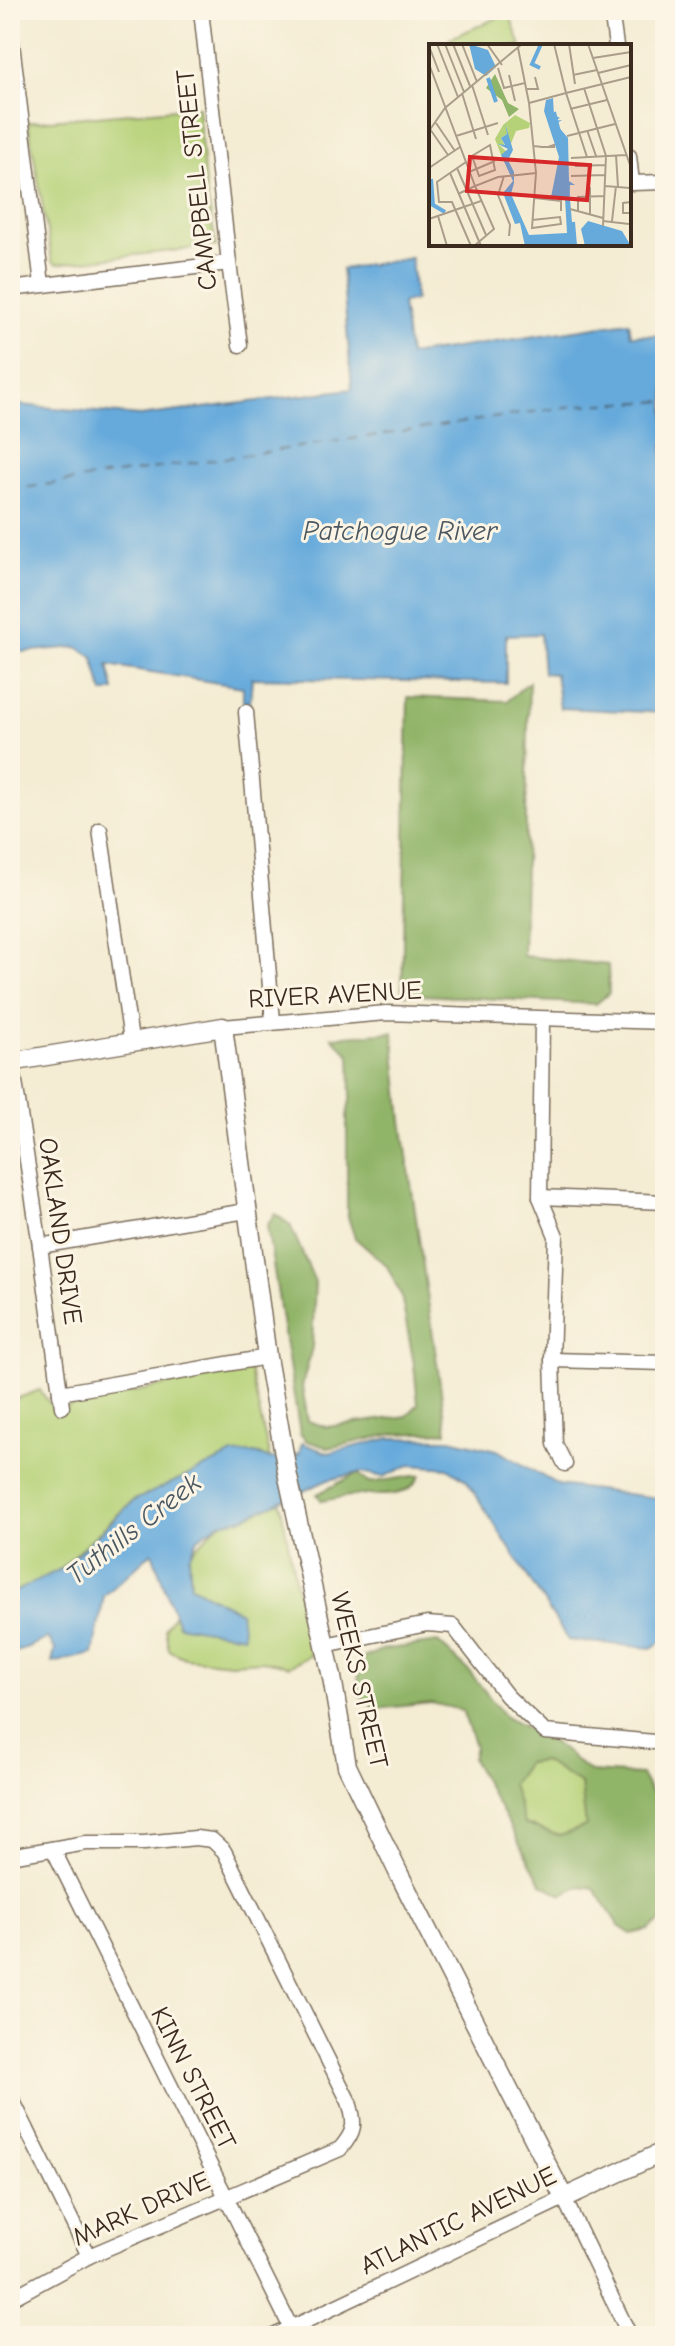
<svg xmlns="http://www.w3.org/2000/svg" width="675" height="2346" viewBox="0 0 675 2346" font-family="'Comic Neue',sans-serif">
	<rect width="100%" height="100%" fill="#fcf5e5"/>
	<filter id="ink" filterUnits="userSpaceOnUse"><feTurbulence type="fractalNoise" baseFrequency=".0125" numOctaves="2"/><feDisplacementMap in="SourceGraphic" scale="16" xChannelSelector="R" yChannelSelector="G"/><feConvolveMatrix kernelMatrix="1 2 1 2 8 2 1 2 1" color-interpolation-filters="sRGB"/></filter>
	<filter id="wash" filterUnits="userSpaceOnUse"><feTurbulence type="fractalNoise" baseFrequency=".006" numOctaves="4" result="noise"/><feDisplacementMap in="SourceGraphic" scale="32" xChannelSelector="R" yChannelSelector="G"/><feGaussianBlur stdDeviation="1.8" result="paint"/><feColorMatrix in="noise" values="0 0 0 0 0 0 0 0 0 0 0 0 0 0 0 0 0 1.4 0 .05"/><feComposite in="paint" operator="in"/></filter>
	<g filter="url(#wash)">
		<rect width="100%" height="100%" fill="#f4ecd3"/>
		<g fill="#b6d278" stroke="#787e4b" stroke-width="2">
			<path d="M509,13L521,46H452L450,38Z"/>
			<path d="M198,107L205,185L216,246L57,264L52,261L28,122Z"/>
			<path d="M243,1368L250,1371L270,1459L255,1453L133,1500L59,1570L10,1594V1401L40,1390L54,1410Z"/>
			<path d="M280,1501L310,1656L289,1666L262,1661L231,1663L185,1658L169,1650L165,1629L174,1614L178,1625L240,1612L191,1586L189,1557L191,1552L220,1523L241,1519Z"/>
			<path d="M543,1761L581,1784L586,1826L560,1836L524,1824L511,1784L527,1763Z"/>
		</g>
		<g fill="#90b468" stroke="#666f43" stroke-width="2" fill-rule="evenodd">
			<path d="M529,682L523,956L608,965L609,993L596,1004L402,994L408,697L507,701Z"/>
			<path d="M393,1032L402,1121L447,1432L393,1434L328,1448L307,1441L300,1434L267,1226L275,1214L290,1225L315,1282L312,1347L302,1387L308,1421L326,1427L407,1416L418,1404L414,1364L401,1295L387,1266L355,1238L347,1214V1116L351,1095L350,1055L332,1037Z"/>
			<path d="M358,1473L368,1483L420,1475C408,1500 384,1494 362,1495C348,1495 335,1499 322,1501L317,1494Z"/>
			<path d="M438,1642L469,1671L505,1717L553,1742L590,1772L641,1775L651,1792L665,1798V1918L648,1930L631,1934L619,1926L594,1888L581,1886L562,1895L542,1884L472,1759L475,1746L462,1710L431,1703L375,1709L358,1694L359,1660L381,1650ZM543,1761L581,1784L586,1826L560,1836L524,1824L512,1784L527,1763Z"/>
		</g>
		<g fill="#66aadc" stroke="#506a7d" stroke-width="2">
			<path d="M411,258L415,300L402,303L409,355L629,322L631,335L665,336V444H663L665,713L560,708L555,674L543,673L540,634L506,635V683L252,678L250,702L243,703V687L108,665L114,690L103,693L93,657L77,647L10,653V404L140,416L352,389L342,269Z"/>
			<path d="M391,1438L450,1439L497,1450L558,1485L665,1499V1640L651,1648L568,1640L467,1481L448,1468L410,1465L383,1477L362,1472L328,1480L241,1519L220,1523L198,1538L189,1557L191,1586L240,1612L243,1636L178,1625L152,1552L104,1596L93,1654L52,1663L55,1649L48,1638L10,1655V1594L61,1569L133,1501L233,1454L255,1453L270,1459L299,1454L302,1443L328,1453Z"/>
		</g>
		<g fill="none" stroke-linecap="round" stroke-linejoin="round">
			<path stroke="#4a5760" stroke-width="2" stroke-dasharray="10 8" stroke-linecap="butt" d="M10,490L580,405L665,401"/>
		</g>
	</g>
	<g filter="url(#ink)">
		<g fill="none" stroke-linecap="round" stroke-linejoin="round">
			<g stroke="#7c6e5d" stroke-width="17">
				<g id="minor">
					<path d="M201,10L229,263L240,345"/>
					<path d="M611,10L616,46"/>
					<path d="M10,28L42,284"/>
					<path d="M629,156L632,183L665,182"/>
					<path d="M10,289L229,263"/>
					<path d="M246,712L273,1021"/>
					<path d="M100,830L131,1040"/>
					<path d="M542,1019L540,1197L556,1236L552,1360L555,1444L565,1464"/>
					<path d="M223,1027L386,1013L665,1022"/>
					<path d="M12,1062L40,1246L62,1407"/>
					<path d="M540,1197L665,1202"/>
					<path d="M40,1246L246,1211"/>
					<path d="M552,1360L665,1363"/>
					<path d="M60,1393L267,1357"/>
					<path d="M325,1645L427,1624L453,1626L507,1696L545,1732L665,1743"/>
					<path d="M53,1849L291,2328"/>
					<path d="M10,1856L86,1843H144L196,1838L212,1840L224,1851L349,2102C356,2124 355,2132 340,2149L89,2256L10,2299"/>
					<path d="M10,2095L89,2256"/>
					<path d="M274,2336L564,2198L630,2336"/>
				</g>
			</g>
			<g stroke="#7c6e5d" stroke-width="21">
				<path id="major" d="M10,1062L223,1027L267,1357L288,1477L332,1677L347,1766L399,1874L564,2198L665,2151"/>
			</g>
			<use href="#minor" stroke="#fff" stroke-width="14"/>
			<use href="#major" stroke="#fff" stroke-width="18"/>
		</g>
	</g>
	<g text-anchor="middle" stroke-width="6" stroke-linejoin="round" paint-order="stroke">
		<g font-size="26" fill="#3b2a1e" stroke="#fcf5e5">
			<text transform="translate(196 180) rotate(-96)" y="9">CAMPBELL STREET</text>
			<text transform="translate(335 994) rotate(-3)" y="9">RIVER AVENUE</text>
			<text transform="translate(61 1231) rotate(82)" y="9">OAKLAND DRIVE</text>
			<text transform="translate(360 1680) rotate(77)" y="9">WEEKS STREET</text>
			<text transform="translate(194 2078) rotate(63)" y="9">KINN STREET</text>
			<text transform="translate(141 2208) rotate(-24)" y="9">MARK DRIVE</text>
			<text transform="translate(458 2220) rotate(-26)" y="9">ATLANTIC AVENUE</text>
		</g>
		<g font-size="28" font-style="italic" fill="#4a5760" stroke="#fcf5e5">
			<text x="400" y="540">Patchogue River</text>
			<text transform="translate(133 1528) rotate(-38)" y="10">Tuthills Creek</text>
		</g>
	</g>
	<g transform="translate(429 44)">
		<rect width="202" height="202" fill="#f4ecd3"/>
		<path d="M86,71L101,79L100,84L87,87L81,102L77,80L78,90L72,94L76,102L69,100L78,108L72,111L66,95L74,81Z" fill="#b6d278"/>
		<path d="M66,30L79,59L90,65L80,73L73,56L57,44Z" fill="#90b468"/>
		<path d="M40,0L59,6L67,23L57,32L46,25ZM124,54L125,71L131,74L125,77L133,76L127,80L139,94L140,137L146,141H141L140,170L148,202H96L91,179L86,180L74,149L84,137L72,111L79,105L69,100L76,101L72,94L78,90L76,79L84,106L79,116L85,128V139L82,150L100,191L138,189L136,154L122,153L130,113L115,67L117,56ZM159,177L193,187L202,202H156L152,185Z" fill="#66aadc"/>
		<path fill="none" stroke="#66aadc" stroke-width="4" d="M111,24L103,20L112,0M59,34L67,58M125,68L135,108L143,202M2,135L4,161L16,168M144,178L146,202"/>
		<path fill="none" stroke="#aa9e8b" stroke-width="2" d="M8,0L29,53M16,0L35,48M24,0L41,42M33,0L48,38M58,0L73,21M140,0L146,40M159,0L201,121L202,195M0,2L10,28M89,4L100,59M164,14L202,8M0,20L46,142L29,150M69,24L75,44L96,39M169,29L202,21M80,31L86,57M144,31L168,26M43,41L59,91M155,44L177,112L174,182M97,45H109L106,33M33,49L47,95M141,65L178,56M7,79L26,107M1,85L19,111M158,86L167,112M0,87L16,64L93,0M27,92L69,79M138,92L186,80M61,101L66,126L50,132L43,112ZM105,102L113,103H125V101L119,103M187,111L189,143M158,113L137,49L202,33M142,114L197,111M37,118L8,138L10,158H23L42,202M146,122L176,121M0,124L31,103M28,124L57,191M40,128L66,117M21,129L52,202M75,132L69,151L81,181L80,192M142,132L176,131M176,142L201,144M106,154L132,157V167M141,165L174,174M149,167V153L175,152M201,169H194V159L202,158M161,170V143M9,172L18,202M0,175L52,157M103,176L131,173L132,180L103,184L107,129M174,177L200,180M183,177L187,142M45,202L65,185L46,142L69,133L107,129L100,59L137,49L125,0"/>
		<path fill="#d62828" fill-opacity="0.15" stroke="#d62828" stroke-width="4" d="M41,113L161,121L158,156L38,147Z"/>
		<rect width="202" height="202" fill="none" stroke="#3b2a1e" stroke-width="4"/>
	</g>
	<rect width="675" height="2346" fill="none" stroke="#fcf5e5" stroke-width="40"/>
</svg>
